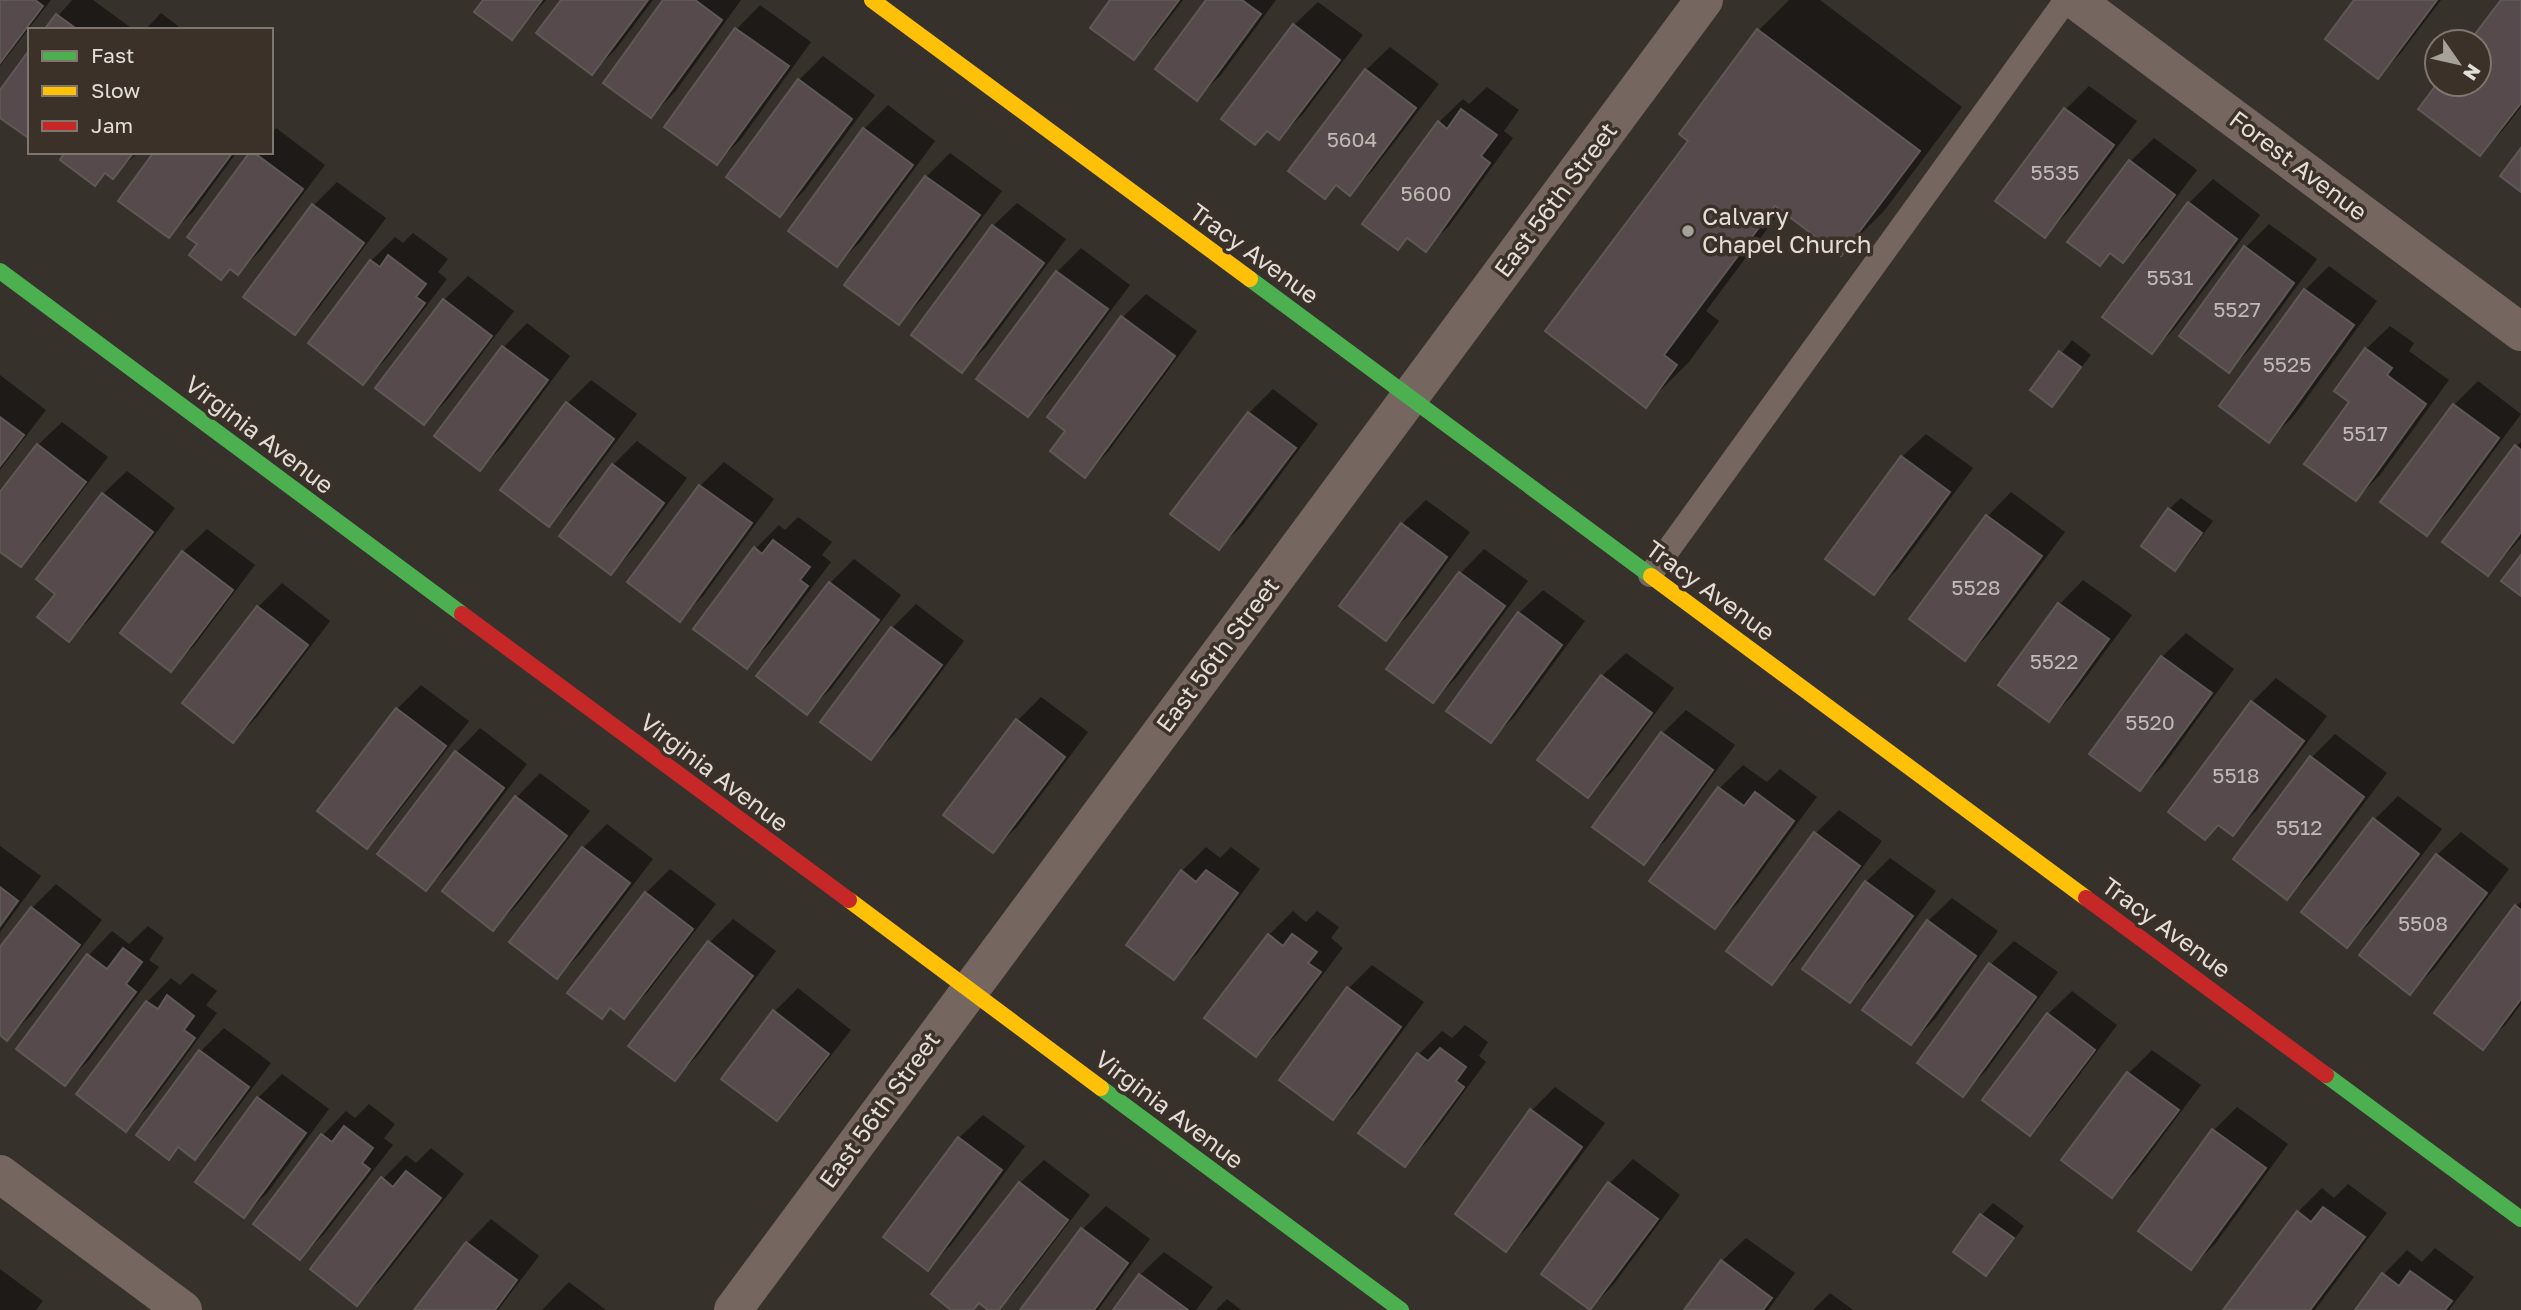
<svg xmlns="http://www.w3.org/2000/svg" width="2521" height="1310" viewBox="0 0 2521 1310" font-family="'Golos Text',sans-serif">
	<rect width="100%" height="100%" fill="#37312c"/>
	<g fill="#0007">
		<path d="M0,0H51L0,66Z"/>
		<path d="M72,0H93L130,27L129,30H46Z"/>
		<path d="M485,0H546L512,38Z"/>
		<path d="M563,0H653L616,49L592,73Z"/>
		<path d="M665,0H741L675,92L651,116Z"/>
		<path d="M1113,0H1183L1157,34L1134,58Z"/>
		<path d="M1208,0H1276L1221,75L1197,98Z"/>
		<path d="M1789,0H1820L1962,107L1884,211L1841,254L1782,209L1706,311L1719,321L1689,362L1646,405L1690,141L1759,30Z"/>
		<path d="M2357,0H2441L2401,53L2377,77Z"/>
		<path d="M2504,0H2521V107L2503,130L2480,154L2439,84H2479V42H2471Z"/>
		<path d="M1318,2L1363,35L1303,114L1279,138L1269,129L1255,143L1294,25Z"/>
		<path d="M760,5L811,42L741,139L717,163L667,127L737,29Z"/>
		<path d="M161,13L183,30H145Z"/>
		<path d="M1390,47L1439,84L1373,170L1349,194L1337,184L1325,197L1366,70Z"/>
		<path d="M823,56L875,95L804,191L780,215L728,177L799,80Z"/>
		<path d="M2089,86L2137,121L2068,212L2045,236L2066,109Z"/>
		<path d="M1487,87L1519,110L1504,131L1513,138L1449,226L1425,249L1409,237L1398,248L1439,122L1463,99L1469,104Z"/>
		<path d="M888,105L935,141L861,241L837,265L790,230L864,129Z"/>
		<path d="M276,128L325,165L262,249L238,273L252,152H271V133Z"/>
		<path d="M2154,138L2197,170L2147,237L2123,261L2111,252L2100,264L2131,161Z"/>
		<path d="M68,152H138L113,177L106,172L95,183Z"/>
		<path d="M157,152H237L193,212L169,235Z"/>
		<path d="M950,153L1002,191L922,299L899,323L847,285L926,177Z"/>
		<path d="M2213,179L2260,215L2175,328L2152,352L2189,203Z"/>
		<path d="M337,182L386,218L318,309L294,333L245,296L314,205Z"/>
		<path d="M1017,203L1066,239L986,347L962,370L993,226Z"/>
		<path d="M2269,224L2317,259L2252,347L2229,371L2246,247Z"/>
		<path d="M413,233L448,259L438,272L447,279L386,359L363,383L310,343L371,261L395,237L403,243Z"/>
		<path d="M1081,248L1130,285L1051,391L1027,414L979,379L1057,272Z"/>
		<path d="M2329,266L2377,301L2293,417L2269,440L2222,405L2305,290Z"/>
		<path d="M468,276L514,311L448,399L424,423L444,300Z"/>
		<path d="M1146,294L1197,331L1108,452L1084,476L1067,431L1122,318Z"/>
		<path d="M527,323L570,356L504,445L480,469L437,436L504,347Z"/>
		<path d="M2390,326L2414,343L2409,351L2449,380L2380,475L2356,499L2351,402L2366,349Z"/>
		<path d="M2072,340L2091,355L2052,404L2032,390Z"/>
		<path d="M0,375L46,410L0,470Z"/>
		<path d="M591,380L637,414L572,501L549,525L567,404Z"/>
		<path d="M2478,381L2521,414L2450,510L2427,534L2383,501L2454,405Z"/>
		<path d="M1273,389L1318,424L1243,525L1219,548L1249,413Z"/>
		<path d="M62,422L108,457L44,541L20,565L0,550V495L38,445Z"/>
		<path d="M1926,434L1973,468L1898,569L1874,593L1902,457Z"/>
		<path d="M637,441L687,478L634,549L611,573L561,536L613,465Z"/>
		<path d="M2521,442V538L2488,574L2516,447Z"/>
		<path d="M724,462L774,499L703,596L679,619L630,582L700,486Z"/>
		<path d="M127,471L175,508L93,616L69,640L58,593L103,494Z"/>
		<path d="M2011,492L2065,532L1988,635L1965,659L1912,619L1988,516Z"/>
		<path d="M2181,498L2213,521L2187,557L2175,569L2169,509Z"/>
		<path d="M1426,500L1470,532L1409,615L1385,638L1402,524Z"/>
		<path d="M798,517L832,542L822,555L831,562L770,643L747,667L755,549L779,525L785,530Z"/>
		<path d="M207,529L255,565L194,646L171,669L183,552Z"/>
		<path d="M1484,549L1528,581L1457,677L1433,701L1389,668L1461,573Z"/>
		<path d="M854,559L901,595L831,689L807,712L830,583Z"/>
		<path d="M2083,580L2132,615L2072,696L2049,720L2001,684L2060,604Z"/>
		<path d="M282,583L330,621L257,717L233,741L184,703L258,607Z"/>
		<path d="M1543,590L1585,621L1514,717L1491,740L1519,613Z"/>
		<path d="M916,604L964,641L895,734L871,757L892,628Z"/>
		<path d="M2186,633L2234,669L2164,765L2140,789L2162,657Z"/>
		<path d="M1626,653L1674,688L1612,772L1588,796L1602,676Z"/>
		<path d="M2276,678L2327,716L2257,810L2233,834L2252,702Z"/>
		<path d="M421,685L469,721L390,823L367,847L319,811L397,709Z"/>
		<path d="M1041,697L1088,732L1017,827L993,850L1017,721Z"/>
		<path d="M1686,710L1735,745L1667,839L1643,862L1662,734Z"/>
		<path d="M480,728L527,764L450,865L426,889L380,854L457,752Z"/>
		<path d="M2335,734L2387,773L2311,874L2287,897L2236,858L2312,757Z"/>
		<path d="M1743,765L1767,782L1780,769L1817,797L1738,903L1714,927L1720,788Z"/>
		<path d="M540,773L590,811L517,905L493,929L444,890L517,797Z"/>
		<path d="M2398,796L2442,829L2371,922L2347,945L2375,819Z"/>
		<path d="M1839,810L1882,841L1795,959L1771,982L1816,833Z"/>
		<path d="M607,824L653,859L581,953L557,977L511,942L583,848Z"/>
		<path d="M2461,832L2509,869L2434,969L2410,992L2437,855Z"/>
		<path d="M0,846L41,876L0,932Z"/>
		<path d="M1206,847L1220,858L1231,847L1260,869L1197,954L1173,977L1182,871Z"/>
		<path d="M1890,858L1936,891L1873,977L1849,1001L1804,968L1866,882Z"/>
		<path d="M670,869L716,904L647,993L623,1016L612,1007L602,1017L570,992L646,893Z"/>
		<path d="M56,884L102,920L31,1015L7,1039L0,1033V950L32,908Z"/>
		<path d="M1952,898L1998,931L1935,1019L1911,1043L1928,921Z"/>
		<path d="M2521,902V1004L2506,1024L2482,1047L2516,906Z"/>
		<path d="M1293,911L1306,922L1317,911L1339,927L1331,938L1343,948L1280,1031L1256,1055L1269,935Z"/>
		<path d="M733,919L776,951L698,1055L675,1079L709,943Z"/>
		<path d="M148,926L164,938L149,960L159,967L89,1060L65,1084L89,955L112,931L129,944Z"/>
		<path d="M2014,941L2058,972L1986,1071L1962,1095L1991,964Z"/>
		<path d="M1372,965L1424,1002L1356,1094L1333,1117L1281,1080L1349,988Z"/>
		<path d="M192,973L217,991L206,1005L217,1013L149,1106L126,1129L79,1094L147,1002L171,978L180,985Z"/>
		<path d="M798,988L851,1030L800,1095L777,1119L774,1012Z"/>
		<path d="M2072,991L2117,1025L2053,1110L2030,1134L2048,1014Z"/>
		<path d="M1465,1025L1488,1042L1479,1056L1486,1062L1428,1141L1404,1165L1419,1054L1442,1031L1452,1038Z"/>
		<path d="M224,1028L271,1063L218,1134L195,1158L180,1146L169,1158L201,1051Z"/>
		<path d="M2152,1050L2201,1085L2136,1172L2112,1196L2129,1073Z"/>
		<path d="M282,1074L329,1109L268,1192L244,1216L197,1182L258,1098Z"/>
		<path d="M1555,1087L1605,1123L1529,1226L1506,1249L1531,1111Z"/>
		<path d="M369,1104L395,1124L384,1138L393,1145L324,1234L300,1258L256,1223L323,1135L346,1111L355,1118Z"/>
		<path d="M2237,1107L2288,1144L2215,1244L2191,1268L2214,1130Z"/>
		<path d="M983,1115L1025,1146L951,1245L927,1269L959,1138Z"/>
		<path d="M431,1148L464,1174L381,1280L357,1303L383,1179L406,1155L416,1163Z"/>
		<path d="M1633,1159L1680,1195L1614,1284L1591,1308L1543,1273L1610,1183Z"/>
		<path d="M1044,1160L1090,1195L1018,1289L998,1310H991L981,1302L973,1310H954L1020,1183Z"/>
		<path d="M2348,1184L2387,1213L2315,1310H2225L2298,1212L2322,1188L2334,1198Z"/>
		<path d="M1993,1203L2024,1226L1998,1262L1986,1273L1955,1251L1982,1215Z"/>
		<path d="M1106,1206L1150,1239L1098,1310H1023L1082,1230Z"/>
		<path d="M491,1219L539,1256L498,1310H416L468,1243Z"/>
		<path d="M1746,1238L1795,1273L1768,1310H1686L1722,1261Z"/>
		<path d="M2435,1248L2474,1277L2449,1310H2357L2384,1274L2407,1250L2422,1262Z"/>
		<path d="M1164,1252L1213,1287L1196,1310H1115L1140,1275Z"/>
		<path d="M0,1269L43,1301L36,1310H0Z"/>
		<path d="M569,1282L606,1310H542Z"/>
		<path d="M1830,1293L1853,1310H1813Z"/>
		<path d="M1227,1299L1241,1310H1216Z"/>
	</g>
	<g fill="#564a4c" stroke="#5e5956" stroke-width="2">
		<path d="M0,0H35L43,6L0,63Z"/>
		<path d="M483,0H542L512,40L474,12Z"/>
		<path d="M561,0H648L592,75L536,33Z"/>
		<path d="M663,0H695L722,20L651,118L603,83Z"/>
		<path d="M1110,0H1179L1134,60L1090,28Z"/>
		<path d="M1206,0H1242L1261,14L1197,101L1155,69Z"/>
		<path d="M2354,0H2437L2378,79L2325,39Z"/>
		<path d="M2501,0H2521V103L2480,156L2418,109L2437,84H2479V42H2469Z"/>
		<path d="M56,14L78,30H44Z"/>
		<path d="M1293,24L1340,60L1279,140L1267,131L1255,145L1221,119Z"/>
		<path d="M735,28L789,66L717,165L664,127Z"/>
		<path d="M1757,29L1920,151L1841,256L1775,206L1664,355L1677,365L1646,408L1545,331L1688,141L1679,134Z"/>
		<path d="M30,49V139L0,118V90Z"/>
		<path d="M1365,69L1416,108L1350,196L1336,185L1325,199L1288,171Z"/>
		<path d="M798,79L852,119L780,217L726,177Z"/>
		<path d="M2064,108L2114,145L2045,238L1995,201Z"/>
		<path d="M1461,109L1497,135L1481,156L1490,163L1426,252L1407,238L1398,250L1362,224L1438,121L1447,129Z"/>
		<path d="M863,128L913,165L837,267L788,231Z"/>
		<path d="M2521,148V192L2500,176Z"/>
		<path d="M65,152H134L113,179L105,173L95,186L60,160Z"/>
		<path d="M154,152H233L169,238L118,201Z"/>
		<path d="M250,152H253L303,189L238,275L230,269L221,280L189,255L197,244L187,237Z"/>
		<path d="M2129,160L2175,195L2123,263L2110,253L2100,266L2067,242Z"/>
		<path d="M925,176L980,215L899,325L844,285Z"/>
		<path d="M2188,202L2237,239L2152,354L2102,317Z"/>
		<path d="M312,204L364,243L295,335L243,297Z"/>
		<path d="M992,225L1044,263L962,373L911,335Z"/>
		<path d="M2244,246L2294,283L2229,373L2179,336Z"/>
		<path d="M388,255L426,284L416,297L425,303L363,385L308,343L370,260L380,267Z"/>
		<path d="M1056,271L1108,309L1028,417L976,379Z"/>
		<path d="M2304,289L2354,325L2269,443L2219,406Z"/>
		<path d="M443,299L492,336L424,425L375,388Z"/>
		<path d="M1121,316L1175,356L1085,478L1050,451L1065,431L1047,417Z"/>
		<path d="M502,346L548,380L480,471L434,436Z"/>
		<path d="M2365,348L2392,368L2387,375L2426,404L2356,501L2304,464L2349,402L2334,391Z"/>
		<path d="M2059,351L2081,367L2052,407L2030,390Z"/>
		<path d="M566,402L614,439L549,527L500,490Z"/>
		<path d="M2453,404L2499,438L2427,536L2380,502Z"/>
		<path d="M1248,412L1296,448L1219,550L1170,514Z"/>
		<path d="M0,417L24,435L0,466Z"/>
		<path d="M37,444L86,482L21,567L0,552V492Z"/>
		<path d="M2515,445L2521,450V532L2488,576L2442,542Z"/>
		<path d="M1901,456L1950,492L1874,595L1825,559Z"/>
		<path d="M612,464L664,503L611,575L559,536Z"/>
		<path d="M699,485L752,523L680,622L627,582Z"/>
		<path d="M102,493L153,532L69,642L37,617L55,594L36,579Z"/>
		<path d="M2168,508L2202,533L2175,571L2141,546Z"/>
		<path d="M1986,515L2042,556L1965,661L1909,619Z"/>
		<path d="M1401,523L1447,557L1386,641L1339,606Z"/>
		<path d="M773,540L810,567L800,580L808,586L747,669L693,629L754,547L762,554Z"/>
		<path d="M182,551L233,590L171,672L120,633Z"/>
		<path d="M2521,555V596L2501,581Z"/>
		<path d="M1459,572L1505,606L1433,703L1386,669Z"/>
		<path d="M829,582L879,620L807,715L756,676Z"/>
		<path d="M2058,603L2109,639L2049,722L1998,685Z"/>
		<path d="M257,606L308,645L233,743L182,703Z"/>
		<path d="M1518,612L1562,645L1491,743L1446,711Z"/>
		<path d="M891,627L942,665L871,760L820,722Z"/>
		<path d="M2161,656L2212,693L2140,791L2089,754Z"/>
		<path d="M1601,675L1652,713L1588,798L1537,760Z"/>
		<path d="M2251,701L2304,741L2233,836L2218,825L2205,840L2168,812Z"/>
		<path d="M396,708L446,746L367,849L317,811Z"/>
		<path d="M1016,719L1065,757L993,853L943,815Z"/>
		<path d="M1661,732L1713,770L1644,865L1592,827Z"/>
		<path d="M455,751L504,788L426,891L377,854Z"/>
		<path d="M2310,756L2364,797L2287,900L2233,859Z"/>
		<path d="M1718,787L1744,806L1755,792L1794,821L1715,929L1649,881Z"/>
		<path d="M515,796L567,836L493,931L442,891Z"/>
		<path d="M2373,818L2419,854L2347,948L2301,912Z"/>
		<path d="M1814,832L1860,866L1772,985L1726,951Z"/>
		<path d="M582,847L630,883L557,979L509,942Z"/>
		<path d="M2436,854L2487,893L2410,995L2359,955Z"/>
		<path d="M1181,870L1196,882L1206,870L1238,893L1174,980L1126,945Z"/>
		<path d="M1865,881L1913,916L1850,1003L1802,969Z"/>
		<path d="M0,887L18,901L0,926Z"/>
		<path d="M645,892L693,929L624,1019L610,1008L602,1019L567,993Z"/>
		<path d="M2515,905L2521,910V999L2483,1050L2434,1013Z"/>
		<path d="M31,907L80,945L7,1041L0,1035V947Z"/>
		<path d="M1927,920L1976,956L1911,1045L1862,1010Z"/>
		<path d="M1268,934L1283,946L1292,934L1317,952L1308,963L1321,972L1256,1057L1204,1018Z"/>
		<path d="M708,941L753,976L675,1081L628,1046Z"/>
		<path d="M123,948L142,962L126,984L136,992L65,1086L16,1049L87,954L107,969Z"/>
		<path d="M1989,963L2036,997L1963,1097L1917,1063Z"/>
		<path d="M1347,987L1401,1027L1333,1120L1279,1080Z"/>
		<path d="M167,995L194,1016L184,1030L195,1038L126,1132L76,1094L146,1001L158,1009Z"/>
		<path d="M773,1010L829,1054L777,1121L721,1079Z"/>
		<path d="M2047,1013L2095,1050L2030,1136L1982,1100Z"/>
		<path d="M1440,1048L1466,1067L1456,1081L1464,1087L1405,1167L1358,1133L1417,1053L1428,1061Z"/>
		<path d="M199,1050L249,1087L195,1160L178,1147L169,1160L136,1135Z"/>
		<path d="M2127,1072L2179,1110L2112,1198L2061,1160Z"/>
		<path d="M257,1097L306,1133L244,1218L195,1182Z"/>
		<path d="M1530,1109L1582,1147L1506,1252L1455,1214Z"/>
		<path d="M344,1126L373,1148L362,1163L370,1169L300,1260L253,1224L321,1134L332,1142Z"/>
		<path d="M2212,1129L2266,1168L2191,1270L2138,1231Z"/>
		<path d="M958,1137L1002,1170L928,1271L883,1237Z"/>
		<path d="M406,1171L441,1198L357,1306L310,1269L381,1177L393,1187Z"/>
		<path d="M1019,1182L1068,1220L999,1310H988L979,1303L973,1310H951L931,1294Z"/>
		<path d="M1608,1182L1658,1219L1590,1310L1541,1274Z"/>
		<path d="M2323,1207L2365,1237L2310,1310H2223L2297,1211L2311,1222Z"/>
		<path d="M1980,1214L2014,1238L1986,1276L1953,1252Z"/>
		<path d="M1081,1228L1128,1263L1094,1310H1020Z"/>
		<path d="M466,1242L517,1280L495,1310H414Z"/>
		<path d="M1721,1260L1772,1298L1763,1310H1684Z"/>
		<path d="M2410,1271L2452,1301L2445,1310H2355L2382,1273L2399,1286Z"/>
		<path d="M1139,1274L1188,1310H1113Z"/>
	</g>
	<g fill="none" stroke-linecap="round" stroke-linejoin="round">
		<path stroke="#756760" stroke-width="24" d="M1650,575L2066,0"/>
		<g stroke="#756760" stroke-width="38">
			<path d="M2075,0L2521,332"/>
			<path d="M0,1174L183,1310"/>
			<path d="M733,1310L1704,0"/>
		</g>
		<g stroke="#4caf50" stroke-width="16">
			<path d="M0,271L462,614"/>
			<path d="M1250,279L1651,576"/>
			<path d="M2326,1075L2521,1219"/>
			<path d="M1101,1088L1401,1310"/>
		</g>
		<g stroke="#ffc107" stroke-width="16">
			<path d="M872,0L1250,279"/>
			<path d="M1651,576L2086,898"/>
			<path d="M849,900L1101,1088"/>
		</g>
		<g stroke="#c62828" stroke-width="16">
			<path d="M462,614L849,900"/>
			<path d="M2086,898L2326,1075"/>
		</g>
	</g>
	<circle fill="#a7a19c" stroke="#3b3128" stroke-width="2.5" cx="1688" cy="231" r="7"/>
	<g text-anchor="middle" stroke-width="7" stroke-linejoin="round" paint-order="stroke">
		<g font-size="21" fill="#c0b9b5">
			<text x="1352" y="147">5604</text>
			<text x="2055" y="180">5535</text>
			<text x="1426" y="201">5600</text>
			<text x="2170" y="285">5531</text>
			<text x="2237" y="317">5527</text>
			<text x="2287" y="372">5525</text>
			<text x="2365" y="441">5517</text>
			<text x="1976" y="595">5528</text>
			<text x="2054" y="669">5522</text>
			<text x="2150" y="730">5520</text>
			<text x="2236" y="783">5518</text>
			<text x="2299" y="835">5512</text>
			<text x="2423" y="931">5508</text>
		</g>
		<g font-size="24" fill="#e4ded8" stroke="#3b3128">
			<text transform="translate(2298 166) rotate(37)" y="8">Forest Avenue</text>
			<text transform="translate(1556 200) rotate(-53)" y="8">East 56th Street</text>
			<text transform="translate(1254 254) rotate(36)" y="8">Tracy Avenue</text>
			<text transform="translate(259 435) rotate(37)" y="8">Virginia Avenue</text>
			<text transform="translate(1710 591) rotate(36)" y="8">Tracy Avenue</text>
			<text transform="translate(1218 655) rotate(-53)" y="8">East 56th Street</text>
			<text transform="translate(714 773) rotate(37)" y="8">Virginia Avenue</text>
			<text transform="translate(2166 928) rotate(36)" y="8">Tracy Avenue</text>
			<text transform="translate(880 1110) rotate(-54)" y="8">East 56th Street</text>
			<text transform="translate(1169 1110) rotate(37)" y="8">Virginia Avenue</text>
		</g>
		<g font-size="24" fill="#e4ded8" stroke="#3b3128" text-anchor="start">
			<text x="1702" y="225">Calvary<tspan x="1702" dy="28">Chapel Church</tspan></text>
		</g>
	</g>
	<rect x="28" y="28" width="245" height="126" fill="#3b3128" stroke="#7f766e" stroke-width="2"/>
	<rect x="42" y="51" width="35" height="10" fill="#4caf50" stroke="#7f766e" stroke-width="2"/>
	<text x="91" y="63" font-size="21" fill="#e4ded8">Fast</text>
	<rect x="42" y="86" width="35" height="10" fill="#ffc107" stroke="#7f766e" stroke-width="2"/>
	<text x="91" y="98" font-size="21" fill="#e4ded8">Slow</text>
	<rect x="42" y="121" width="35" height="10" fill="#c62828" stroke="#7f766e" stroke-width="2"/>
	<text x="91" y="133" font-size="21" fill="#e4ded8">Jam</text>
	<g transform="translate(2458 63) rotate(124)"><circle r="33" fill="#3b3128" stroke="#7f766e" stroke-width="2"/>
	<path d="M0-5L12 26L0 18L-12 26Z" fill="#a7a19c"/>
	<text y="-10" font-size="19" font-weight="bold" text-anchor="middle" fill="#e4ded8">N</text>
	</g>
</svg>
